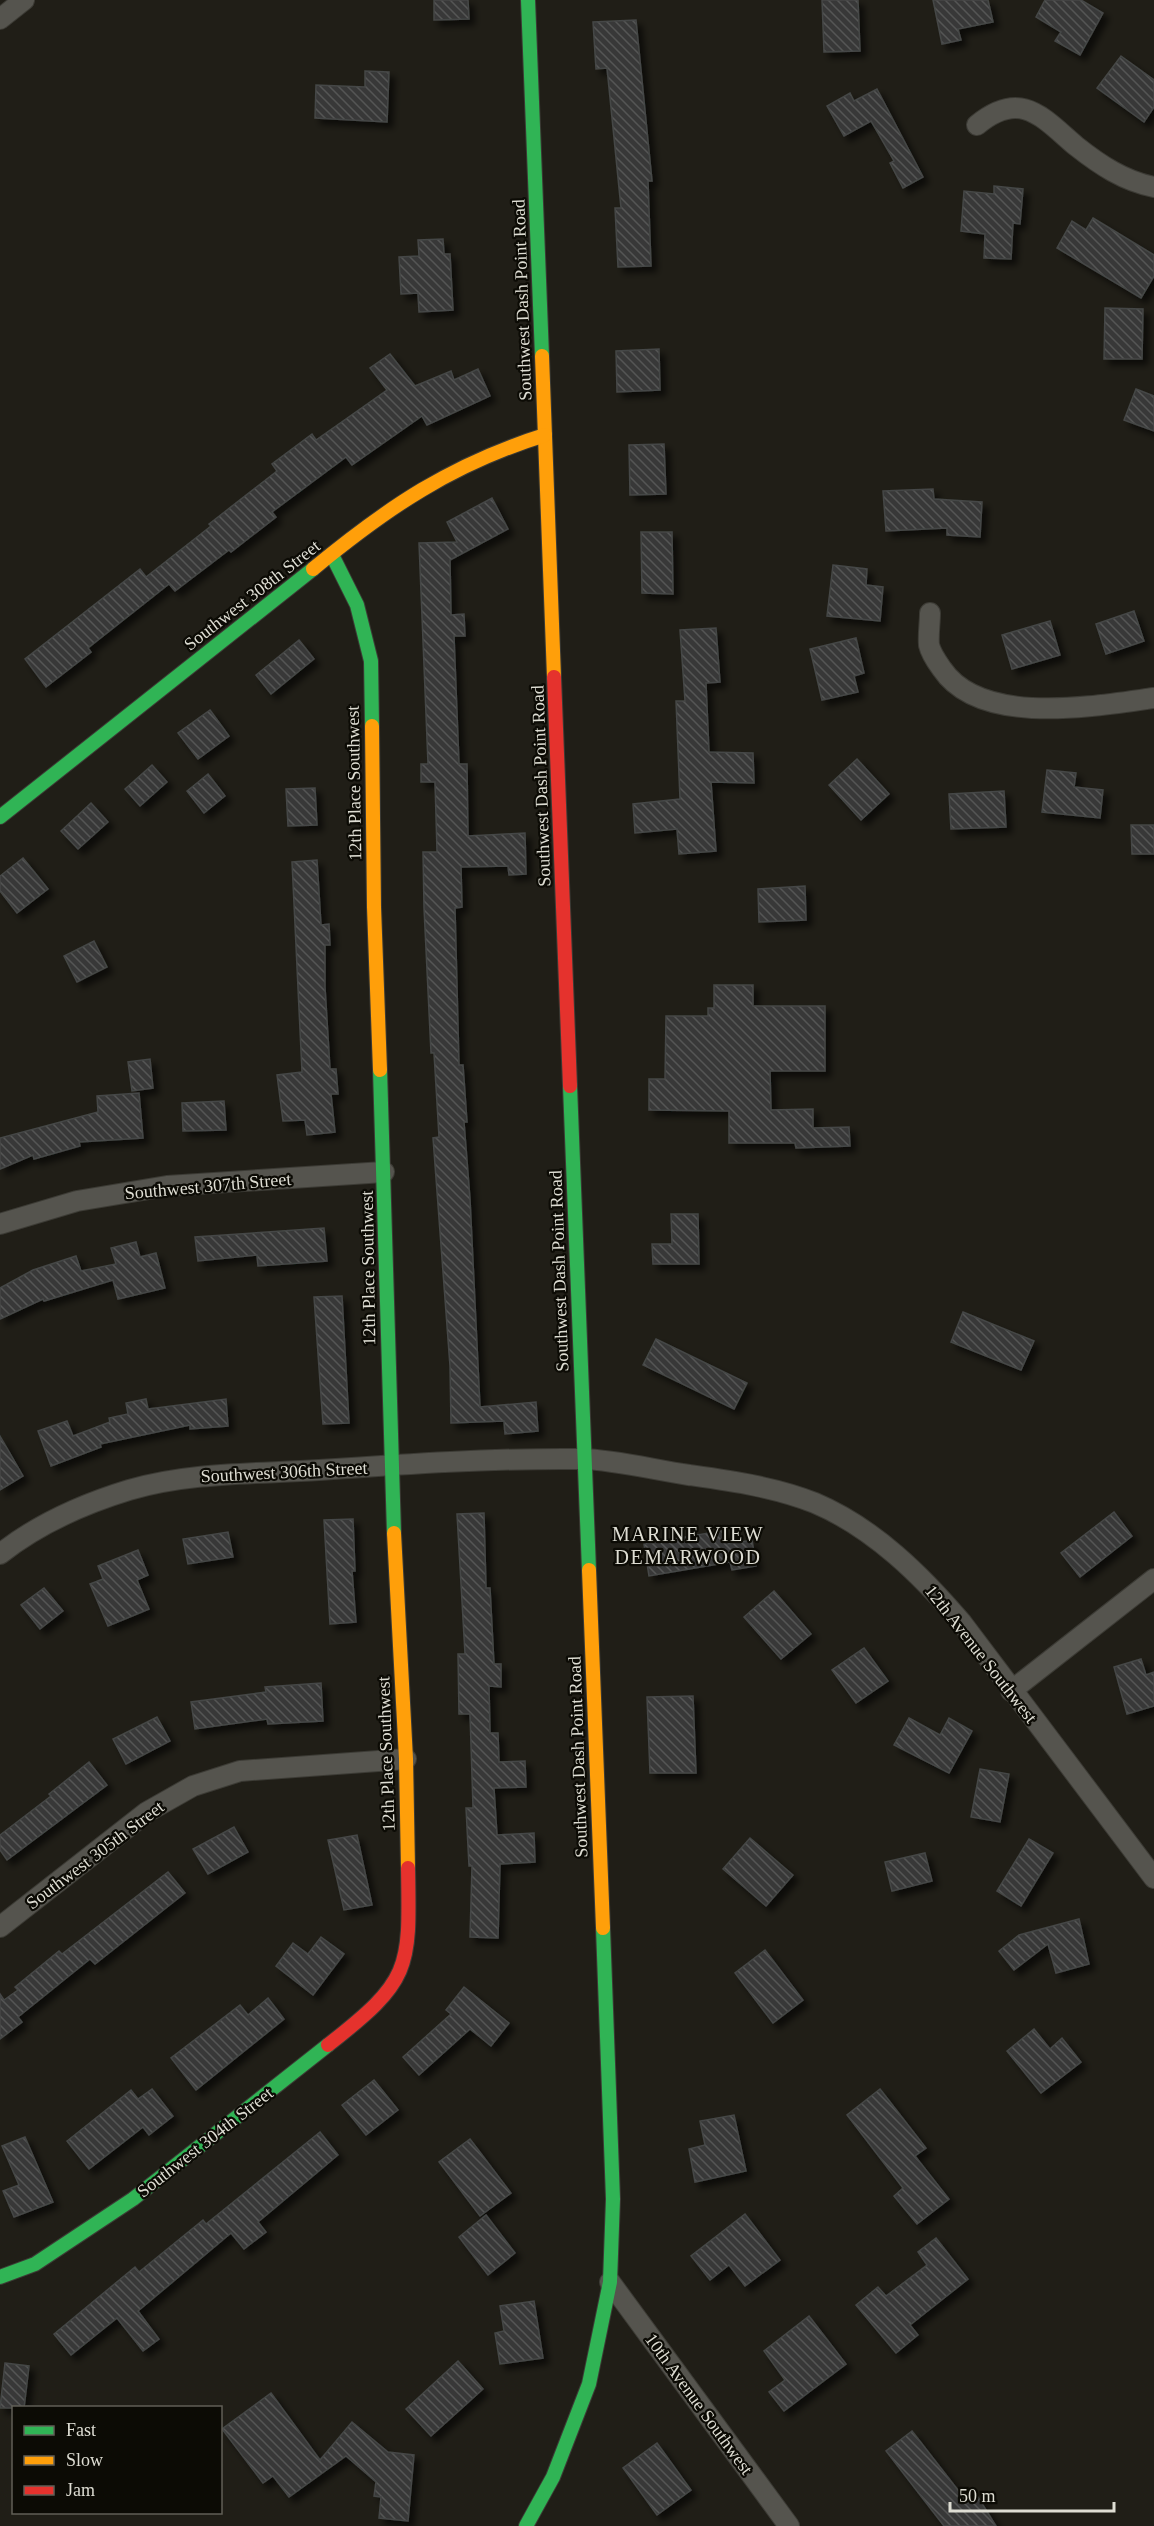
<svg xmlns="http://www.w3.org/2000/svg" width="1154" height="2526" viewBox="0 0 1154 2526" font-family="Georgia,serif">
	<defs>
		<pattern id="building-back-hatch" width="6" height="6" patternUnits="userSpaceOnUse" patternTransform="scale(1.5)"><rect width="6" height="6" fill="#383938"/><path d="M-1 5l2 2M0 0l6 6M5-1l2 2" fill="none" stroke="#545554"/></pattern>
		<filter id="shadow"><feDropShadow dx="5.5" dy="5.5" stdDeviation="3" flood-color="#0009"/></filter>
	</defs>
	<rect width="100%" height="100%" fill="#201e17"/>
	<g fill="url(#building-back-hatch)" stroke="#454746" stroke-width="1.5" filter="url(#shadow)">
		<path d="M434,0H468L469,19L434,20Z"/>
		<path d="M822,0H858L860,51L824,52Z"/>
		<path d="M933,0H988L993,22L958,29L961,40L942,44Z"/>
		<path d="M1045,0H1081L1103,13L1080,55L1055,41L1061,32L1036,17Z"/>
		<path d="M636,20L652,181H648L651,266L618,267L615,208H621L607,68L596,69L593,22Z"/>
		<path d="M1121,56L1154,80V107L1144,122L1097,88Z"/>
		<path d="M365,71L389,72L387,122L315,118L316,85L365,87Z"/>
		<path d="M877,89L923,177L903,188L890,163L894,161L871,121L844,136L827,106L850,93L854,101Z"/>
		<path d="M994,186L1023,189L1020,224L1013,223L1011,259L984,258L985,234L961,231L964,191L994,194Z"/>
		<path d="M1093,218L1154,255V276L1141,298L1057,248L1072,221L1086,230Z"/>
		<path d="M443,239L444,254H450L453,310L419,312L418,293L401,294L399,257L419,256L418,240Z"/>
		<path d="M1105,308L1143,309L1142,359H1104Z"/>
		<path d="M659,349L660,390L617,392L616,351Z"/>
		<path d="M390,354L415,386L451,371L454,380L478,369L490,396L427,425L422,416L352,465L346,457L272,512L276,517L231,552L229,550L175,591L169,584L88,648L91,652L46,687L25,659L140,569L146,577L211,526L209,524L277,471L272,464L312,434L316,440L387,390L370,368Z"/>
		<path d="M1136,389L1154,396V431L1124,420Z"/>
		<path d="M664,444L666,494L630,495L629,445Z"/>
		<path d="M933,489L934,499L982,502L980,537L947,535V528L886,531L883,491Z"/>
		<path d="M492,498L508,529L450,560L451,615L464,614L465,636H454L459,764H467L468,836L525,833L526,874L509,875L508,866L461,867L462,907L455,908L459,1065H463L467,1122H464L470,1199L480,1407L536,1402L538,1431L505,1434L504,1421L451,1423L450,1366L433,1138L439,1137L434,1053H431L424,908L423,852H437L435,782H421V764H428L419,543L457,542L447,522Z"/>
		<path d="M641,532H672L673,594L642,593Z"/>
		<path d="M833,565L867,569L866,585L883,587L880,621L827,616Z"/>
		<path d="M1134,611L1144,641L1106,654L1096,624Z"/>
		<path d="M1050,621L1060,655L1012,669L1002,635Z"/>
		<path d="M716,628L720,682L706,683L709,752L753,753L754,783L711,782L716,851L679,854L677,829L635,833L633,804L680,799L676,701H685L680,630Z"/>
		<path d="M856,638L864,673L854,676L858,692L822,700L810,649Z"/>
		<path d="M299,640L314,659L271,694L256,675Z"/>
		<path d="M210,710L229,736L198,759L178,733Z"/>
		<path d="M857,759L889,794L861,820L829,785Z"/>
		<path d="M152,765L167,782L140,806L125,789Z"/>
		<path d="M1047,770L1076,773L1074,787L1103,790L1100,818L1042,812Z"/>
		<path d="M208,774L225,796L204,813L187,791Z"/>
		<path d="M315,788L317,825L288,826L286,789Z"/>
		<path d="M1004,791L1006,827L951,829L949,794Z"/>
		<path d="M91,803L108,822L78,849L61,831Z"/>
		<path d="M1131,825H1154V854H1132Z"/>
		<path d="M23,858L48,889L17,913L0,891V876Z"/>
		<path d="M317,860L321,925L329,924L330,945H325V987L330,1069H336L338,1094H331L335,1132L307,1135L305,1120L283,1121L277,1075L302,1072L292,862Z"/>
		<path d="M805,886L806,920L759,922L758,889Z"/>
		<path d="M94,941L107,967L77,982L64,956Z"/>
		<path d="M714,985H753V1006H825V1071H770L771,1110L813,1109V1128L849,1127L850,1146L796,1148L795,1143H729V1111L649,1110V1079H665L666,1016H708V1008H714Z"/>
		<path d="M150,1059L153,1088L132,1091L128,1062Z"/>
		<path d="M139,1093L143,1138L79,1142L80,1146L34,1159L33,1155L0,1169V1138L98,1112L97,1096Z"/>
		<path d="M224,1101L226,1130L183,1131L182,1103Z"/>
		<path d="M671,1214H698L699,1264H653L652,1244H672Z"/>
		<path d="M324,1228L327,1261L258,1266L257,1255L198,1261L195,1237Z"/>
		<path d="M136,1242L140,1257L156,1253L165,1288L118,1299L113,1280L44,1301L43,1299L0,1319V1288L33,1270L76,1256L81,1271L116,1264L111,1248Z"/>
		<path d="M342,1296L349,1423L323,1424L314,1297Z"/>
		<path d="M963,1312L1034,1341L1021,1370L951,1342Z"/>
		<path d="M656,1339L747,1383L734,1409L643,1365Z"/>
		<path d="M146,1399L148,1409L226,1399L228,1426L190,1429V1425L100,1444L101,1447L51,1466L38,1431L67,1421L73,1436L110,1422L109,1418L128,1414L126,1403Z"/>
		<path d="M0,1436L23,1476L0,1490Z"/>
		<path d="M1114,1512L1132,1536L1080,1577L1061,1553Z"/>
		<path d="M484,1513L486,1588H490L494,1664H501V1687L489,1686L490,1733H498L499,1762L525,1761L526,1787L494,1788L497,1835L534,1833L535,1862L500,1864L498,1938L470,1937L472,1866H469L466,1808H473L470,1714H459L458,1654H465L457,1514Z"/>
		<path d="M353,1519L355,1571H352L356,1622L330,1624L324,1520Z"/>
		<path d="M726,1530L728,1544L752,1540L756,1566L732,1570L730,1562L649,1576L644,1544Z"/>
		<path d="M228,1532L233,1557L188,1564L183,1539Z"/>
		<path d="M138,1550L148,1575L137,1580L149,1609L108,1626L90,1584L103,1579L98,1566Z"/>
		<path d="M44,1588L63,1611L40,1629L21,1605Z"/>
		<path d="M774,1591L811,1634L781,1659L744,1617Z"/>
		<path d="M864,1648L888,1681L856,1703L832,1670Z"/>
		<path d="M1141,1659L1146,1675L1154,1672V1706L1127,1714L1114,1667Z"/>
		<path d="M321,1683L323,1721L268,1724L267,1719L195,1729L191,1702L266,1692L265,1687Z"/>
		<path d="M693,1696L696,1773H650L647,1697Z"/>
		<path d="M157,1717L170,1741L126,1764L113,1739Z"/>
		<path d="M909,1718L940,1735L949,1718L972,1731L949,1773L894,1745Z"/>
		<path d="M89,1762L107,1785L7,1860L0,1850V1835L51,1796L49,1794Z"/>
		<path d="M980,1769L1009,1774L1000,1822L971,1817Z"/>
		<path d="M234,1827L248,1852L208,1874L193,1849Z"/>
		<path d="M357,1835L372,1905L344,1910L328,1840Z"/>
		<path d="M750,1838L793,1875L766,1906L723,1869Z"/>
		<path d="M1029,1839L1053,1853L1021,1906L997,1891Z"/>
		<path d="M925,1853L932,1881L892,1891L885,1862Z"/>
		<path d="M168,1872L185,1893L95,1964L90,1959L18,2017L22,2022L0,2039V1994L4,2000L18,1990L15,1987L59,1951L62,1954Z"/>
		<path d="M1079,1919L1089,1964L1056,1973L1048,1944L1014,1970L999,1951L1019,1935Z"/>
		<path d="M321,1937L344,1954L313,1995L276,1966L293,1943L308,1954Z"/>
		<path d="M765,1950L803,2000L773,2023L735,1973Z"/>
		<path d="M464,1987L509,2023L491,2046L470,2029L419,2075L403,2057L451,2014L446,2010Z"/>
		<path d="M268,1998L284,2019L196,2090L171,2058L240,2005L248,2015Z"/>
		<path d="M1034,2029L1050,2049L1062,2038L1081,2062L1041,2093L1007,2051Z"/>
		<path d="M374,2080L398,2110L366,2135L342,2105Z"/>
		<path d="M152,2089L173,2116L149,2135L143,2127L89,2169L67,2141L131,2090L138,2099Z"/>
		<path d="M880,2089L926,2148L915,2156L949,2199L917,2224L894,2196L903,2188L847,2115Z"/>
		<path d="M734,2115L746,2171L695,2182L689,2149L705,2145L700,2121Z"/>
		<path d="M320,2132L338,2155L258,2222L266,2232L244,2249L231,2233L138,2311L159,2339L143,2351L117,2318L71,2355L54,2334L135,2267L139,2272L203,2220L206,2224Z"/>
		<path d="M25,2137L53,2202L14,2217L3,2191L19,2185L2,2146Z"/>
		<path d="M470,2139L511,2193L480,2216L439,2162Z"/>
		<path d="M745,2214L780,2260L745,2286L729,2265L710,2280L691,2256Z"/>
		<path d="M486,2215L515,2253L488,2275L459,2237Z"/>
		<path d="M936,2238L968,2279L910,2325L918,2335L896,2353L856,2305L878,2287L886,2296L927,2265L918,2252Z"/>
		<path d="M534,2301L543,2358L500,2364L495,2333L504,2331L500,2306Z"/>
		<path d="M809,2316L846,2364L784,2411L769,2392L785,2380L764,2351Z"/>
		<path d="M458,2361L483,2389L431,2436L406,2409Z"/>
		<path d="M5,2363L29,2366L24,2408H0Z"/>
		<path d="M271,2393L320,2460L352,2422L388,2452L414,2455L408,2521L379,2518L381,2497L374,2496L376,2482L346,2456L289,2497L273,2476L263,2483L222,2429Z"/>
		<path d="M912,2431L968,2503L978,2497L996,2526H944L886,2451Z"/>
		<path d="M657,2443L691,2490L657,2515L623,2468Z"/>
	</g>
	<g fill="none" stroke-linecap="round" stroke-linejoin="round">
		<g stroke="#3c3b35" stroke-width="22">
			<g id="street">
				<path d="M0,19L24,0"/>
				<path d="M977,125C1021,89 1042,117 1076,146C1100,165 1124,181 1154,187"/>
				<path d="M930,613C930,623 928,635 929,645C931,654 937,662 942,669C981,727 1095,706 1154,698"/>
				<path d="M0,1224L77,1201L167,1186L384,1172"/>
				<path d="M0,1554C38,1524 83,1504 129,1490C190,1472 256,1474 319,1470C406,1464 494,1458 582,1459C617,1460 654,1470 689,1475C731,1481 775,1487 815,1503C874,1528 922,1576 962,1623L1154,1878"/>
				<path d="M1011,1691L1154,1579"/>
				<path d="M0,1927L147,1812L193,1786L240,1771L406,1759"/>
				<path d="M610,2282L789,2526"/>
			</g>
		</g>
		<g stroke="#3c3b35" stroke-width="16">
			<g id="fast">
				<path d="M528,0L542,356"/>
				<path d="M332,555L357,605L371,661L372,726"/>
				<path d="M0,817L313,569"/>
				<path d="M380,1070L394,1533"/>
				<path d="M570,1086L589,1570"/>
				<path d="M0,2277L35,2264L133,2199L328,2045"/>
				<path d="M526,2526L553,2477L589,2384L610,2282L613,2199L603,1928"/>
			</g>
		</g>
		<g stroke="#3c3b35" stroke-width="16">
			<g id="slow">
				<path d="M542,356L554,677"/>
				<path d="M313,569C388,507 452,464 545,435"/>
				<path d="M372,726L374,907L380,1070"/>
				<path d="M394,1533L406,1759L408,1868"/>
				<path d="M589,1570L603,1928"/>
			</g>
		</g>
		<g stroke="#3c3b35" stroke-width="16">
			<g id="jam">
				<path d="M554,677L570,1086"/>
				<path d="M328,2045C411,1980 410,1970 408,1868"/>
			</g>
		</g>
		<use href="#street" stroke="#55544e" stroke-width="20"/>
		<use href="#fast" stroke="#30b455" stroke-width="14"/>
		<use href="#slow" stroke="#ff9f0a" stroke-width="14"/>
		<use href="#jam" stroke="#e5322d" stroke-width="14"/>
	</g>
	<g text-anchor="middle" stroke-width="4.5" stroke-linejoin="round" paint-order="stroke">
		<g font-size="18" fill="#deddd3" stroke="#0c0b05">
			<text transform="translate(522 300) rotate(-92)" y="6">Southwest Dash Point Road</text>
			<text transform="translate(252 595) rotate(-38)" y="6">Southwest 308th Street</text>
			<text transform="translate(354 783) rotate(-91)" y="6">12th Place Southwest</text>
			<text transform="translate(541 786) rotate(-92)" y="6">Southwest Dash Point Road</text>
			<text transform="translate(208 1186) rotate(-5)" y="6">Southwest 307th Street</text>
			<text transform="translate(368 1268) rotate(-91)" y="6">12th Place Southwest</text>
			<text transform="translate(559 1271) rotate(-92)" y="6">Southwest Dash Point Road</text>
			<text transform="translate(284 1472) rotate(-3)" y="6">Southwest 306th Street</text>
			<text transform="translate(981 1654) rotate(52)" y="6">12th Avenue Southwest</text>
			<text transform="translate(386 1754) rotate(-92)" y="6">12th Place Southwest</text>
			<text transform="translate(578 1757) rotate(-92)" y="6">Southwest Dash Point Road</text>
			<text transform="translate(95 1855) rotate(-37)" y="6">Southwest 305th Street</text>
			<text transform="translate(205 2142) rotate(-38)" y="6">Southwest 304th Street</text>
			<text transform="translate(699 2404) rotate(54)" y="6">10th Avenue Southwest</text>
		</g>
		<g font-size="20" letter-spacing="1.5" fill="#deddd3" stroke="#0c0b05">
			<text x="688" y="1541">MARINE VIEW<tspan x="688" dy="23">DEMARWOOD</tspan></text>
		</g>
	</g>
	<rect x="12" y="2406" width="210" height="108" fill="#0c0b05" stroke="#605f57" stroke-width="1.5"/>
	<rect x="24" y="2426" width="30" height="9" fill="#30b455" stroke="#605f57" stroke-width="1.5"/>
	<text x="66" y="2436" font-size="18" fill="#deddd3">Fast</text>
	<rect x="24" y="2456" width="30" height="9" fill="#ff9f0a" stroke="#605f57" stroke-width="1.5"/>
	<text x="66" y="2466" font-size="18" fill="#deddd3">Slow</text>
	<rect x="24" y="2486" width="30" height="9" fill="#e5322d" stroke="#605f57" stroke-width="1.5"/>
	<text x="66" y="2496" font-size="18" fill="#deddd3">Jam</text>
	<path d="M950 2502v9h164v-9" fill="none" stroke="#deddd3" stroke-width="3"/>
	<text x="959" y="2502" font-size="18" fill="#deddd3" stroke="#0c0b05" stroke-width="4.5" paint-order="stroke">50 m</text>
</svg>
